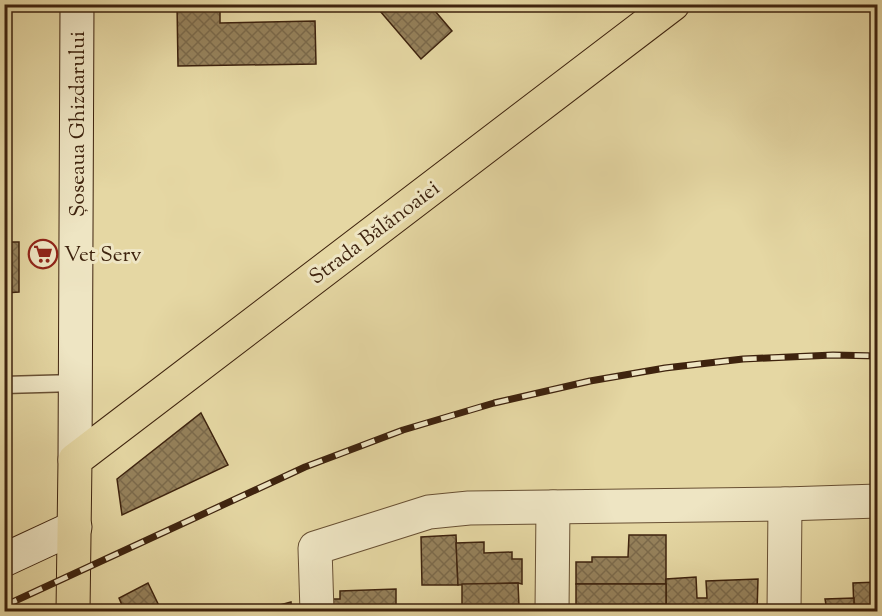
<svg xmlns="http://www.w3.org/2000/svg" width="882" height="616" viewBox="0 0 882 616" font-family="'Sorts Mill Goudy',serif">
	<defs>
		<pattern id="building-cross-hatch" width="8" height="8" patternUnits="userSpaceOnUse" patternTransform="scale(1.5)"><rect width="8" height="8" fill="#95815b"/><path d="M0 0l8 8M0 8l8-8" fill="none" stroke="#7b694a"/></pattern>
	</defs>
	<rect width="100%" height="100%" fill="#e5d7a3"/>
	<filter id="stains"><feTurbulence type="fractalNoise" baseFrequency=".00333" numOctaves="4"/><feColorMatrix values="0 0 0 0 .2 0 0 0 0 .09 0 0 0 0 .02 0 0 0 .5 -.17"/></filter>
	<radialGradient id="worn" r=".72"><stop offset=".6" stop-color="#630" stop-opacity="0"/><stop offset="1" stop-color="#630" stop-opacity=".3"/></radialGradient>
	<g fill="url(#building-cross-hatch)" stroke="#3e230e" stroke-width="1.5">
		<path d="M177,4H220V23L315,21L316,64L178,66Z"/>
		<path d="M374,4H429L452,31L421,59Z"/>
		<path d="M4,52H9L8,87L4,86Z"/>
		<rect x="4" y="123" width="6" height="26"/>
		<path d="M4,242H19V292L4,293Z"/>
		<path d="M201,413L228,465L122,515L117,479Z"/>
		<path d="M456,535L458,585H422L421,537Z"/>
		<path d="M629,535H666V584H576V562H592V557H628Z"/>
		<path d="M484,542V553L512,552V559H522V584L518,583L458,585L456,543Z"/>
		<path d="M696,577L697,598H707L706,581L758,579L757,612H666V579Z"/>
		<path d="M878,582V612H854L853,583Z"/>
		<path d="M148,583L162,612H125L119,598Z"/>
		<path d="M518,583L519,606H502V612H462V584Z"/>
		<path d="M576,584H666V604L576,606Z"/>
		<path d="M396,589V612H333V599H340V591Z"/>
		<path d="M854,598V612H806V605H826L825,599Z"/>
		<path d="M291,602L292,612H254Z"/>
	</g>
	<g fill="none" stroke-linecap="round" stroke-linejoin="round">
		<g stroke="#685033" stroke-width="19">
			<path id="lane" d="M4,385L75,383"/>
		</g>
		<g stroke="#685033" stroke-width="35">
			<g id="street">
				<path d="M317,612L315,548L429,512L469,508L785,504L878,501"/>
				<path d="M552,612L553,507"/>
				<path d="M784,612L785,504"/>
			</g>
		</g>
		<g stroke="#3e230e" stroke-width="35">
			<g id="secondary">
				<path d="M75,460L77,4"/>
				<path d="M4,560L75,527"/>
			</g>
		</g>
		<g stroke="#3e230e" stroke-width="35">
			<path id="primary" d="M73,612L75,460L673,4"/>
		</g>
		<use href="#lane" stroke="#eee5c3" stroke-width="16"/>
		<use href="#street" stroke="#eee5c3" stroke-width="33"/>
		<use href="#secondary" stroke="#eee5c3" stroke-width="33"/>
		<use href="#primary" stroke="#e5d7a3" stroke-width="33"/>
		<g stroke="#3e230e" stroke-width="7">
			<path id="rail" d="M4,606L305,467L403,430L494,403L590,381L665,368L743,359L833,355L878,356"/>
		</g>
		<use href="#rail" stroke="#eee5c3" stroke-width="4.5" stroke-dasharray="14" stroke-linecap="butt"/>
	</g>
	<defs>
		<g id="supermarket-ring" transform="scale(1.5)"><circle r="9.5" fill="#eee5c3" stroke="#8f2418" stroke-width="1.5"/><path d="M-6-5.5h2.5l.6 2H6L4.5 2H-2.5L-4.4-4H-6ZM-1.5 3.2a1.3 1.3 0 1 0 .1 0ZM3 3.2a1.3 1.3 0 1 0 .1 0Z" fill="#8f2418"/></g>
	</defs>
	<g fill-rule="evenodd">
		<use href="#supermarket-ring" x="43" y="254"/>
	</g>
	<g text-anchor="middle" stroke-width="6" stroke-linejoin="round" paint-order="stroke">
		<g font-size="21" fill="#3e230e" stroke="#eee5c3">
			<text transform="translate(77 124) rotate(-90)" y="7">Șoseaua Ghizdarului</text>
			<text transform="translate(374 232) rotate(-37)" y="7">Strada Bălănoaiei</text>
		</g>
		<g font-size="21" fill="#3e230e" stroke="#eee5c3" text-anchor="start">
			<text x="64" y="261">Vet Serv</text>
		</g>
	</g>
	<rect width="882" height="616" fill="none" stroke="#e5d7a3" stroke-width="24"/>
	<rect x="6" y="6" width="870" height="604" fill="none" stroke="#3e230e" stroke-width="3"/>
	<rect x="12" y="12" width="858" height="592" fill="none" stroke="#3e230e" stroke-width="1.5"/>
	<rect width="100%" height="100%" filter="url(#stains)"/>
	<rect width="100%" height="100%" fill="url(#worn)"/>
</svg>
